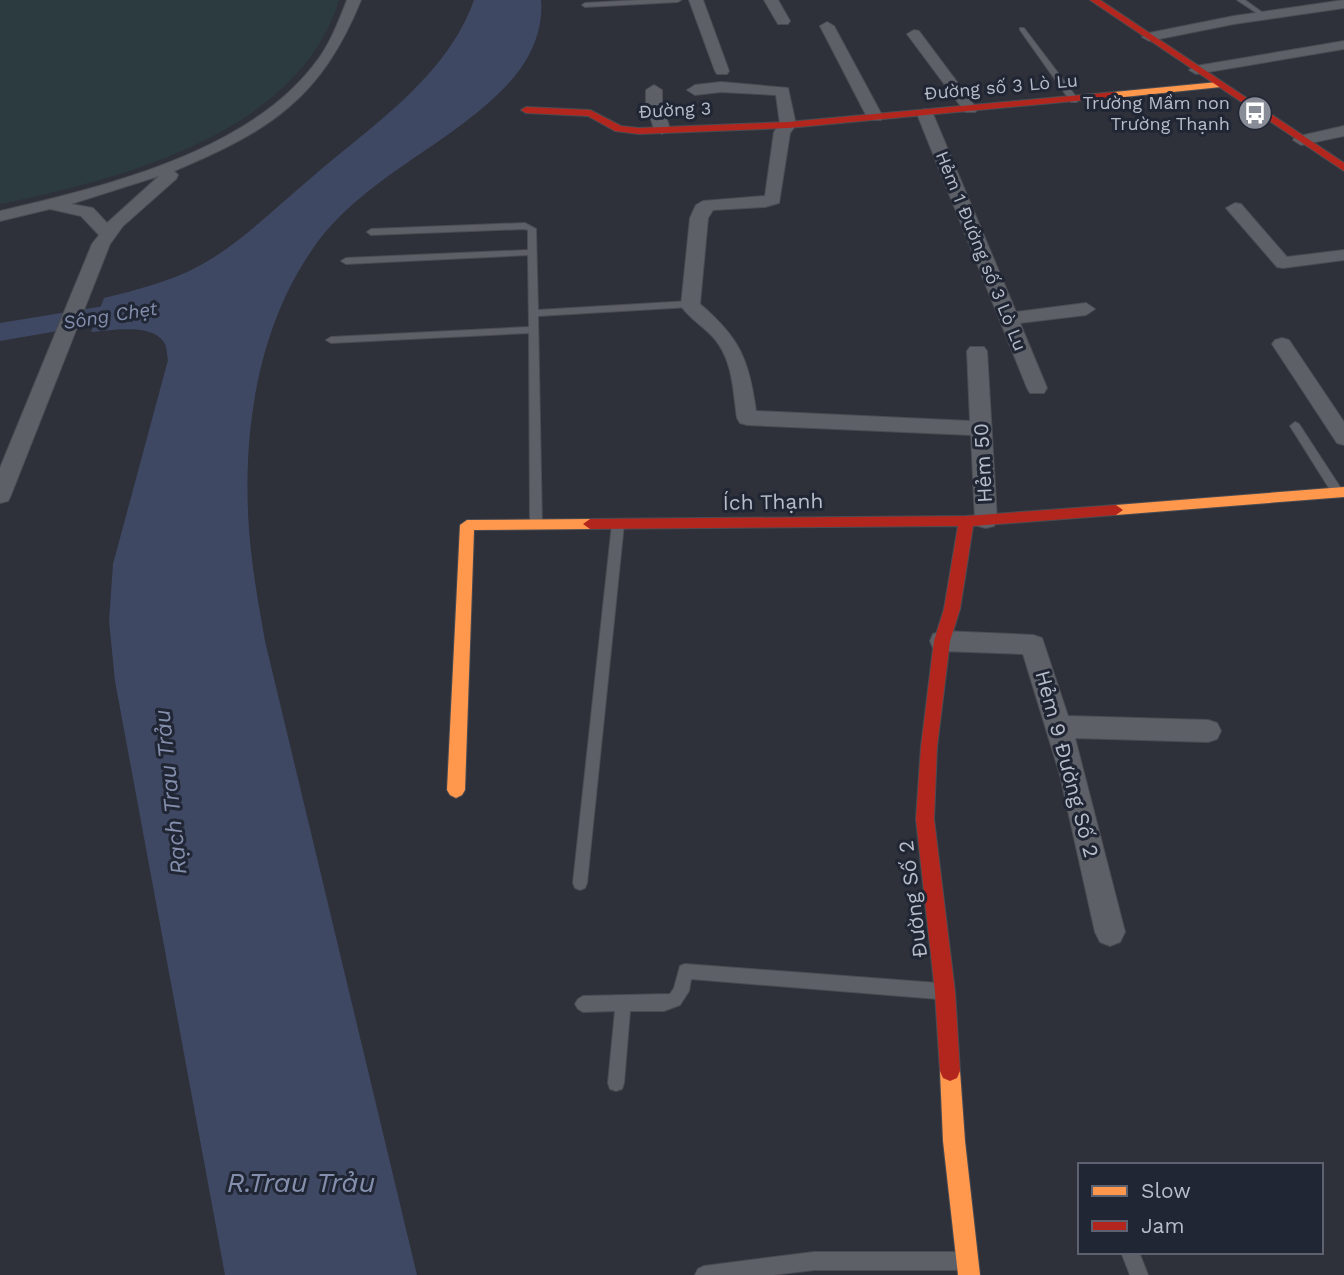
<svg xmlns="http://www.w3.org/2000/svg" width="1344" height="1275" viewBox="0 0 1344 1275" font-family="'Work Sans',sans-serif">
	<rect width="100%" height="100%" fill="#2e313a"/>
	<path fill="#2c3b40" d="M0,0H339C298,134 121,179 0,204Z"/>
	<path fill="#3f4862" d="M474,0H541C544,32 528,64 506,86C448,147 361,178 312,250C253,335 240,451 251,551C254,581 260,611 265,641L417,1275H225L115,681L109,621L113,564L168,360C167,356 167,348 165,344C153,322 111,331 91,332L104,298C136,290 169,282 199,266C241,243 275,208 311,178C371,126 447,77 474,0Z"/>
	<g fill="none" stroke-linecap="round" stroke-linejoin="round">
		<path fill="#3f4862" fill-rule="evenodd" d="M147,299L157,302L161,308L157,314L0,341V323Z"/>
		<g stroke="#4a4c52" stroke-width="2">
			<g id="lane">
				<path d="M640,0H681L678,2L585,7L582,5L585,3Z"/>
				<path d="M1237,0H1245L1266,15L1261,16Z"/>
				<path d="M1020,28H1024L1077,98V102H1071L1020,30Z"/>
				<path d="M525,223L536,229L538,310L690,301L695,304L690,307L538,316L542,525L536,529L530,525L529,333L331,343L326,340L331,337L529,327L528,255L346,264L341,261L346,258L528,250V230L524,229L371,235L367,232L371,229Z"/>
				<path d="M1295,422L1299,424L1342,490L1344,493L1342,496H1334L1290,426Z"/>
				<path d="M618,520L624,524L587,883L585,888L580,890L575,888L573,883L612,524Z"/>
				<path d="M685,964L938,983L943,986L946,991L943,996L938,999L691,979L689,991L680,1005L664,1011H630L624,1083L622,1089L616,1091L610,1089L608,1083L615,1011L583,1012L578,1009L575,1004L578,999L583,996L670,994L674,988L680,966Z"/>
				<path d="M814,1252H956L962,1255L965,1261L962,1267L956,1270H814L773,1275H695L698,1269L704,1266Z"/>
				<path d="M1121,1252H1139L1148,1275H1130Z"/>
			</g>
		</g>
		<g stroke="#4a4c52" stroke-width="2">
			<g id="street">
				<path d="M347,0H361C321,99 269,131 174,171L178,175L176,179L123,226L110,244L11,495L8,501L0,503V468L92,244L99,235L81,216L50,209L0,221V211C103,187 245,153 313,66C329,47 338,23 347,0ZM159,176L107,223L93,208L71,204Z"/>
				<path d="M689,0H703L729,71L727,74H717L715,71Z"/>
				<path d="M764,0H778L790,21L788,24H778Z"/>
				<path d="M1344,0V8L1234,24L1149,41L1142,37L1149,33L1234,16Z"/>
				<path d="M827,22L834,26L883,117L881,120H869L867,117L820,26Z"/>
				<path d="M914,30L919,31L975,106L978,109L975,112H965L907,34Z"/>
				<path d="M1344,41V49L1196,74L1189,70L1196,66Z"/>
				<path d="M721,82L788,88L796,125L790,133L779,203L765,207L713,210L708,218L700,304C740,338 749,360 756,411L970,421L967,351L970,347H984L987,351L997,520L994,526L986,528L978,526L975,520L971,435L747,425L740,423L737,418C733,390 733,359 713,337C703,326 689,318 681,306L690,218L696,205L703,201L765,196L774,132L780,124L776,95L721,92L695,95L687,90L695,85Z"/>
				<path d="M654,85L662,90V104L670,129L662,134L654,129L646,104V90Z"/>
				<path d="M925,109L933,114L1016,312L1086,303L1095,309L1086,315L1020,323L1047,388L1044,393H1030L1027,388L917,114Z"/>
				<path d="M1344,126V136L1301,145L1293,140L1295,137Z"/>
				<path d="M1235,203L1241,204L1287,257L1344,250V260L1283,268L1277,267L1226,208Z"/>
				<path d="M1282,338L1289,340L1344,422V445L1337,443L1272,344L1275,340Z"/>
				<path d="M942,631L1033,635L1042,638L1068,716L1208,720L1217,723L1221,731L1217,739L1208,742L1075,738L1125,932L1120,942L1110,946L1100,942L1095,932L1060,775L1023,654L942,651L933,648L930,641L933,634Z"/>
			</g>
		</g>
		<g stroke="#4a4c52" stroke-width="2">
			<g id="slow">
				<path d="M1218,82L1221,83V87L1114,98L1109,95L1114,92Z"/>
				<path d="M1344,487V497L1116,515L1109,510L1116,505Z"/>
				<path d="M590,519L597,524L590,529L474,530L465,790L462,795L456,798L450,795L447,790L460,525L467,520Z"/>
				<path d="M950,1061L957,1064L960,1071L965,1141L980,1275H958L943,1141L940,1071L943,1064Z"/>
			</g>
		</g>
		<g stroke="#4a4c52" stroke-width="2">
			<g id="jam">
				<path d="M1090,0H1100L1344,163V171Z"/>
				<path d="M1114,92L1117,93V97L788,128L639,134L615,131L588,116L526,113L521,110L526,107L590,110L621,126L639,128L788,122Z"/>
				<path d="M1116,505L1123,510L1116,515L973,526L960,609L950,641L937,747L934,819L955,992L960,1071L957,1078L950,1081L943,1078L940,1071L935,992L916,819L921,747L934,641L944,609L958,526L590,529L583,524L590,519L966,516Z"/>
			</g>
		</g>
		<use href="#lane" fill="#5e6068" fill-rule="evenodd"/>
		<use href="#street" fill="#5e6068" fill-rule="evenodd"/>
		<use href="#slow" fill="#ff974d" fill-rule="evenodd"/>
		<use href="#jam" fill="#b3261e" fill-rule="evenodd"/>
	</g>
	<defs>
		<g id="bus-disc" transform="scale(1.75)"><circle r="9.5" fill="#888c97" stroke="#212634"/><path d="M-5-6H5V4H4V6H2V4H-2V6H-4V4H-5ZM-3.5-4V0h7V-4ZM-3.5 1.2v1.5H-2V1.2ZM2 1.2v1.5H3.5V1.2Z" fill="#fff"/></g>
	</defs>
	<g fill-rule="evenodd">
		<use href="#bus-disc" x="1255" y="113"/>
	</g>
	<g text-anchor="middle" stroke-width="6" stroke-linejoin="round" paint-order="stroke">
		<g font-size="18" fill="#b9bdc9" stroke="#212634">
			<text transform="translate(1001 87) rotate(-5)" y="6">Đường số 3 Lò Lu</text>
			<text transform="translate(675 110) rotate(-3)" y="6">Đường 3</text>
			<text transform="translate(981 251) rotate(68)" y="6">Hẻm 1 Đường số 3 Lò Lu</text>
		</g>
		<g font-size="18" fill="#b9bdc9" stroke="#212634" text-anchor="end">
			<text x="1230" y="109">Trường Mầm non<tspan x="1230" dy="21">Trường Thạnh</tspan></text>
		</g>
		<g font-size="19" font-style="italic" fill="#848fad" stroke="#212634">
			<text transform="translate(110 315) rotate(-9)" y="7">Sông Chẹt</text>
		</g>
		<g font-size="21" fill="#b9bdc9" stroke="#212634">
			<text transform="translate(983 463) rotate(-93)" y="7">Hẻm 50</text>
			<text transform="translate(773 502) rotate(-1)" y="7">Ích Thạnh</text>
			<text transform="translate(1067 764) rotate(75)" y="7">Hẻm 9 Đường Số 2</text>
			<text transform="translate(913 899) rotate(-97)" y="7">Đường Số 2</text>
		</g>
		<g font-size="23" font-style="italic" fill="#848fad" stroke="#212634">
			<text transform="translate(170 792) rotate(-96)" y="8">Rạch Trau Trảu</text>
		</g>
		<g font-size="28" font-style="italic" fill="#848fad" stroke="#212634">
			<text x="301" y="1192">R.Trau Trảu</text>
		</g>
	</g>
	<rect x="1078" y="1163" width="245" height="91" fill="#212634" stroke="#5e6270" stroke-width="2"/>
	<rect x="1092" y="1186" width="35" height="10" fill="#ff974d" stroke="#5e6270" stroke-width="2"/>
	<text x="1141" y="1198" font-size="21" fill="#b9bdc9">Slow</text>
	<rect x="1092" y="1221" width="35" height="10" fill="#b3261e" stroke="#5e6270" stroke-width="2"/>
	<text x="1141" y="1233" font-size="21" fill="#b9bdc9">Jam</text>
</svg>
